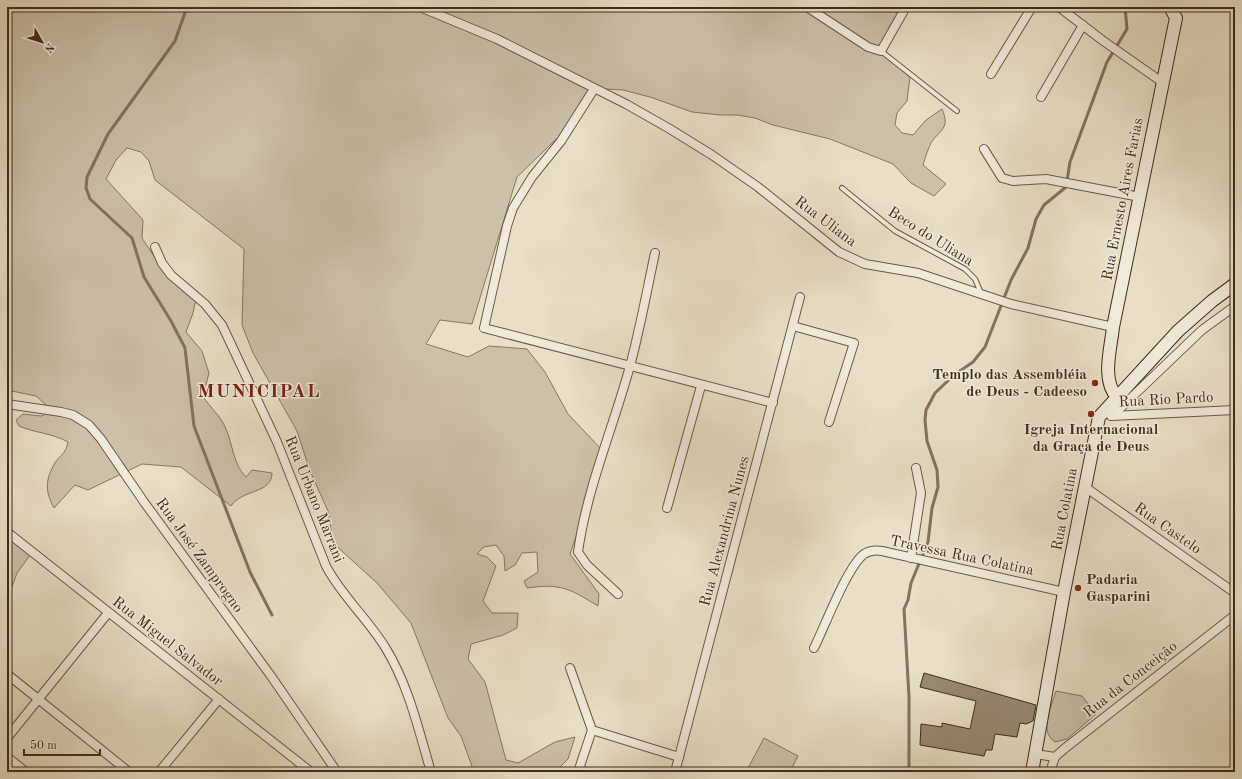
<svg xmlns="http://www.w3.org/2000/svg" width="1242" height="779" viewBox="0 0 1242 779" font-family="'Old Standard TT',serif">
	<rect width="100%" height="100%" fill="#e7e0c6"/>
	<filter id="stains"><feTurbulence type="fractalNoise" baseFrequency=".005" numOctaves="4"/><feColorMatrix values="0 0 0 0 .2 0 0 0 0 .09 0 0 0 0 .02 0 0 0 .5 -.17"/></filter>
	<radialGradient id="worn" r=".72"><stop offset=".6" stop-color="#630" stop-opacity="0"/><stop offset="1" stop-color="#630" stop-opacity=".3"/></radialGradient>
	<g fill="#cbc1a9" stroke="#867662">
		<path d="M7,7H889L898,14L885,55L910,77L907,101L897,113L895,125L902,133L913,135L926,120L942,109C951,129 939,130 931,143C928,149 925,158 923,165L946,184L934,196L911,183L893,164L830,139L773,125L755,118L737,115H720L692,112L650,97L623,90L606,89L593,96L577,119L517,177L472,324L440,320L426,344L468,357L489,346L527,349L545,372L568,414L601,449L583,517L570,554L599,594L598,606C570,589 561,583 527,588L524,581L538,572L537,552L522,553L515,565L505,571L504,556L496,545L484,547L477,554L487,557L496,566L483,601L492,613H518L517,628L503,635L471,644L468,659L485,682L506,760L518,763L555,742L575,737L568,759L555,772H474L461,736L448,718L411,623L377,583L333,543L328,511L310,471L297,431L253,353L242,325L244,249L155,180L149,161L141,152L127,148L116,160L106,179L143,220L142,238L165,273L196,299L193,313L186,332L202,351L209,373L203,396C210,408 221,416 226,429C233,445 233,464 246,477L252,470L272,473C272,494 242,489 231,506L181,467L142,464L88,490L75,485L54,508C45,492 45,479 55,463C61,453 65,456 68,442C52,433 35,433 19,426L16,420L23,414L41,416L53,411L36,396L7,390Z"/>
		<path d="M7,536L33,551L17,573L9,595H7Z"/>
		<path d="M1056,691L1082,696L1096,714L1067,739L1055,742C1038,731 1052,706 1056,691Z"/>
		<path d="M764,738L798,756L790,772H746Z"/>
	</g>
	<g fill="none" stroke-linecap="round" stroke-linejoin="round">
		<g stroke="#82725e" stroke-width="3">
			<path d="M187,7L175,41L108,134L87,177L86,188L90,199L132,238L144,277L171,321L185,348L194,426L250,572L272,615"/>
			<path d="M909,772V697L904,609L908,600L911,583L928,542L932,508L938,487L937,470L927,441L925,420L926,410L935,393L954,375L973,362L985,347L1011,280L1028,248L1036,219L1044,205L1066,187L1070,162L1107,62L1127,29L1125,7"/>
		</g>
	</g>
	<path fill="#978973" stroke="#402b1a" d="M924,673L1036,705L1033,721L1026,724L1020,723L1017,737L995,734L992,750H986L984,756L920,745L921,724L942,727V723L970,729L976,701L920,687Z"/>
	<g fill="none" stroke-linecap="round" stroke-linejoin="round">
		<g stroke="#6a5845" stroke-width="6">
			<g id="lane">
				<path d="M881,51L957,111"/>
				<path d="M842,188L895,231L965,269L975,279L981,293"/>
			</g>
		</g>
		<g stroke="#6a5845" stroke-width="10">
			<g id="street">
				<path d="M420,7L497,39L626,104L670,129L712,155L758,187L839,252L865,264L918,273L1011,304L1113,327"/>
				<path d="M807,7L868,47L881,51L906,7"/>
				<path d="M1059,7L1102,40L1162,82"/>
				<path d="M991,74L1032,7"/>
				<path d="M594,89L561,141L532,177L513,208L507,226L484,328L773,403"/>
				<path d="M1041,97L1083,25"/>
				<path d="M984,149L1002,178L1013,181L1046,179L1140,197"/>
				<path d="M155,247L162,263L171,275L205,304L222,325L277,442L326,566C341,595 367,618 385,647C409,686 418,728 431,772"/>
				<path d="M793,326L854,343L829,422"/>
				<path d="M7,404L61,412L73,415L89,425L101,439L144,502L271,676L337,772"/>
				<path d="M1111,416L1235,410"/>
				<path d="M1112,416L1202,330L1235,306"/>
				<path d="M1085,487L1235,593"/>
				<path d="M667,508L701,386"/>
				<path d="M7,532L311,772"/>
				<path d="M911,558L921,493L916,468"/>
				<path d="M618,594L587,565L578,552C587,488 613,428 630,366C640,329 647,290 655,253"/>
				<path d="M814,648C825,626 847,567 864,554C870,550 876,550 882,551L1064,592"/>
				<path d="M570,668L592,730L679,757"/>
				<path d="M7,674L129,772"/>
				<path d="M7,738L108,613"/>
				<path d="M1035,754L1055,757"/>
				<path d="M7,757L26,772"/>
				<path d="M1032,771L1045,772"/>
				<path d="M159,772L219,699"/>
				<path d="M578,772L592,730"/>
				<path d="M675,772L800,297"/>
				<path d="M1050,772L1055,757L1064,749L1235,615"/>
			</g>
		</g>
		<g stroke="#402b1a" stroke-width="14">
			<g id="secondary">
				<path d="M1117,397C1101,380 1111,348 1113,327L1176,18L1170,7"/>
				<path d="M1032,772L1064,592L1099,417L1178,331L1212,301L1235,284"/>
			</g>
		</g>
		<use href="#lane" stroke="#efebda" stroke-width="4"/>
		<use href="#street" stroke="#efebda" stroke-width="8"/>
		<use href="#secondary" stroke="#efebda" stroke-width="12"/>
	</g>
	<g fill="#8f2418" stroke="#efebda" stroke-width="1.5">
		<circle cx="1095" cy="383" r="4"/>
		<circle cx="1091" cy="414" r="4"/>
		<circle cx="1078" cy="588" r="4"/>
	</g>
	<g text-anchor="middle" stroke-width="3" stroke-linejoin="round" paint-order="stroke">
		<g font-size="15" fill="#402b1a" stroke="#efebda">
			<text transform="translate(1122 199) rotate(-79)" y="5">Rua Ernesto Aires Farias</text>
			<text transform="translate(826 221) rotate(37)" y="5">Rua Uliana</text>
			<text transform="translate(931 236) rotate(32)" y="5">Beco do Uliana</text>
			<text transform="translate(1166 399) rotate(-3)" y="5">Rua Rio Pardo</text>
			<text transform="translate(315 499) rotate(68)" y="5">Rua Urbano Marrani</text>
			<text transform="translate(1064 509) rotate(-79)" y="5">Rua Colatina</text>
			<text transform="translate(1168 528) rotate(35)" y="5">Rua Castelo</text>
			<text transform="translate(724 531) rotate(-75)" y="5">Rua Alexandrina Nunes</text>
			<text transform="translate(200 555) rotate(54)" y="5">Rua José Zamprogno</text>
			<text transform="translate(962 555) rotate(12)" y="5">Travessa Rua Colatina</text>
			<text transform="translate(168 641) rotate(38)" y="5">Rua Miguel Salvador</text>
			<text transform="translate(1130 679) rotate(-38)" y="5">Rua da Conceição</text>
		</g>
		<g font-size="15" font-weight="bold" fill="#402b1a" stroke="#efebda" text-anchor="end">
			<text x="1087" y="379">Templo das Assembléia<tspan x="1087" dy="17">de Deus - Cadeeso</tspan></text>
			<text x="1091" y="434" text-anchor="middle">Igreja Internacional<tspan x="1091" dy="17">da Graça de Deus</tspan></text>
			<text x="1086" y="584" text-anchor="start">Padaria<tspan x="1086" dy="17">Gasparini</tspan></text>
		</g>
		<g font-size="19" font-weight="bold" letter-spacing="1" fill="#7a1f14" stroke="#efebda">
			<text x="259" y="397">MUNICIPAL</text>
		</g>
	</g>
	<rect width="1242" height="779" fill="none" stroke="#e7e0c6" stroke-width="24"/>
	<rect x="8" y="8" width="1226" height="763" fill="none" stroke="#402b1a" stroke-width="2"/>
	<rect x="12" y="12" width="1218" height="755" fill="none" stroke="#402b1a"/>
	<g transform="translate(42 42) rotate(129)" stroke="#efebda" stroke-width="3" paint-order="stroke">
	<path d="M0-3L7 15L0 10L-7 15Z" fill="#402b1a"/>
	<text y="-6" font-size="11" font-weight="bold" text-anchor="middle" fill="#402b1a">N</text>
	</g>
	<path d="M24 749v6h76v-6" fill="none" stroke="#402b1a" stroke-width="2"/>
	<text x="30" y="749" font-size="12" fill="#402b1a" stroke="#efebda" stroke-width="3" paint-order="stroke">50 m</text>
	<rect width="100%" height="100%" filter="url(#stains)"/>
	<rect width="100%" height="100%" fill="url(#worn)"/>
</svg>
